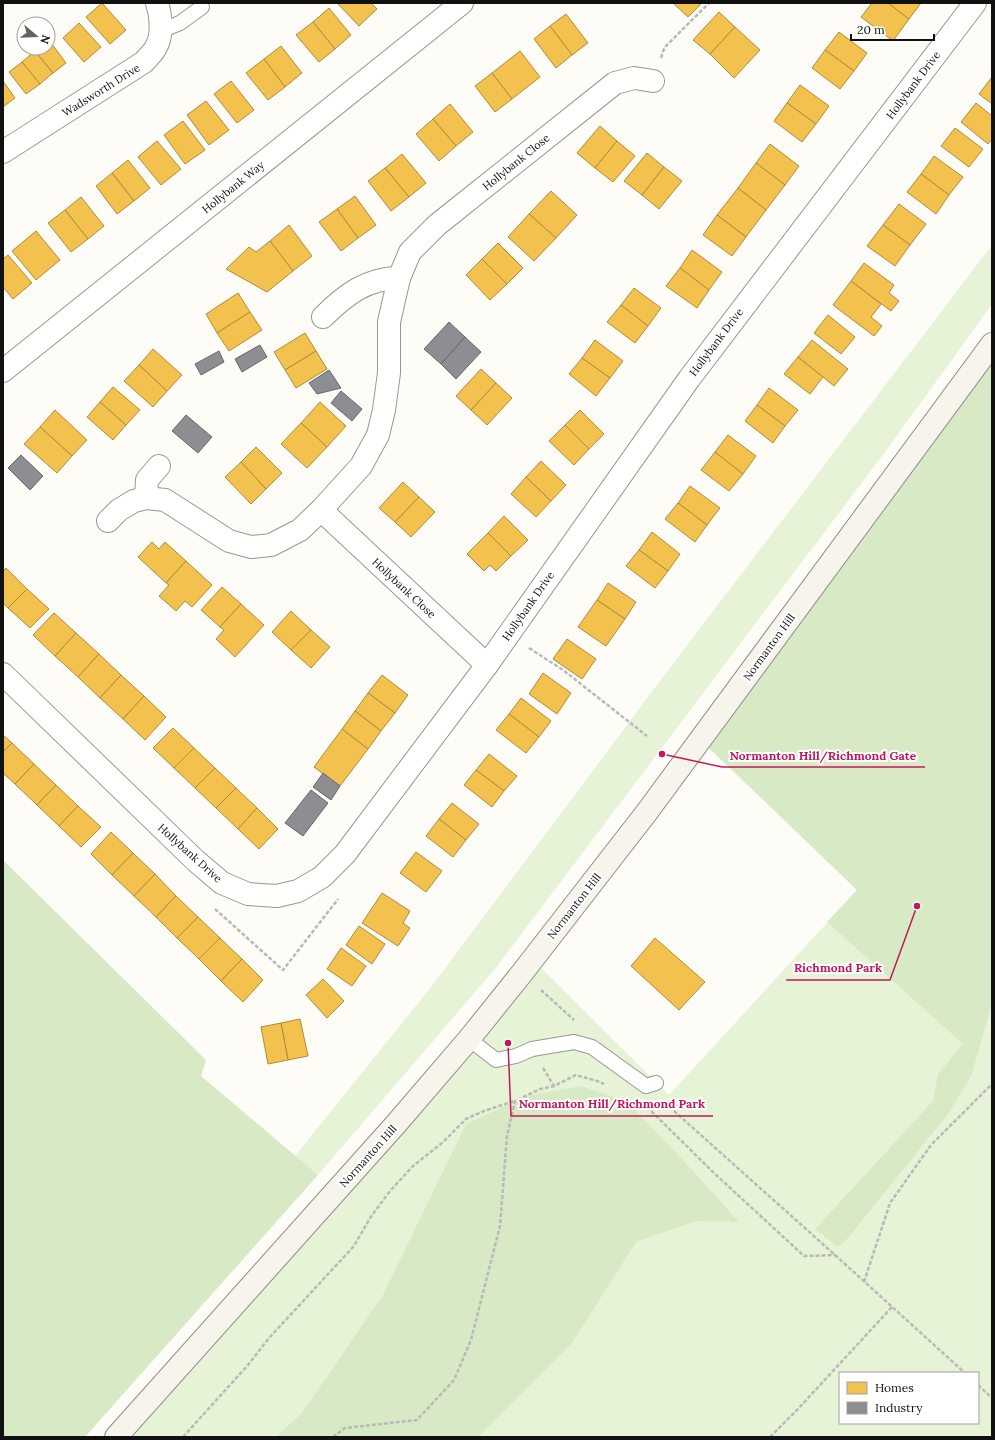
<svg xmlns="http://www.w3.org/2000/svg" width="995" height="1440" viewBox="0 0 995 1440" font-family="Lora,serif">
	<rect width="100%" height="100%" fill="#fdfcf7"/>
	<g fill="#e7f3d7" fill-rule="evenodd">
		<path d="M992,245V304L891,444L495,969L318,1175L295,1156L435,982L653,690Z"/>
		<path d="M992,364V1437H127L541,968L669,1095L857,890L709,748ZM840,1373H978V1423H840Z"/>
	</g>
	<g fill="#d8eac5">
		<path d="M992,364V1003L971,1077L948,1114L848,1238L838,1247L815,1229L933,1101L938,1074L963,1044L827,922L857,890L709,748Z"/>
		<path d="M3,860L206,1060L201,1076L318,1175L85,1437H3Z"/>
		<path d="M581,1086L626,1101L684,1161L739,1222L696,1221L636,1242L572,1343L478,1437H276L302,1413L383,1295L466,1124L526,1096Z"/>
	</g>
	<g fill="#f2c14e" stroke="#ae8c3c">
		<path d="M102,3L126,30L110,44L86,17Z"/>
		<path d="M337,3H371L377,9L359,26Z"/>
		<path d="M673,3H702L688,17Z"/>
		<path d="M872,3H888L909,19L893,41L861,17Z"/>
		<path d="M888,3H921L909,19Z"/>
		<path d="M329,8L351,35L335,49L313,22Z"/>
		<path d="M719,12L735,27L710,54L693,40Z"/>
		<path d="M566,14L588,43L572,55L550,26Z"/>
		<path d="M313,22L335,49L319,62L296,35Z"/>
		<path d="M79,23L101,47L84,62L63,38Z"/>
		<path d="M550,26L572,55L556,68L534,39Z"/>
		<path d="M735,27L760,50L734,78L710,54Z"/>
		<path d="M839,32L867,53L854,71L825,50Z"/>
		<path d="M49,40L66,63L53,73L35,51L39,48H48Z"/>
		<path d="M281,46L302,73L285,87L264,59Z"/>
		<path d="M825,50L854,71L840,89L812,68Z"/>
		<path d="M35,51L53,73L40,84L22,62Z"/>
		<path d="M520,51L540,77L512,99L492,73Z"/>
		<path d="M264,59L285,87L268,100L246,73Z"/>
		<path d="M22,62L40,84L26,94L9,72Z"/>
		<path d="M492,73L512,99L495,112L475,86Z"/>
		<path d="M992,77V104L979,94Z"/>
		<path d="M3,81L15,98L3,107Z"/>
		<path d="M231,81L254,110L237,123L214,94Z"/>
		<path d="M800,85L829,106L816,124L787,103Z"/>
		<path d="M206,101L229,130L209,145L187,115Z"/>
		<path d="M787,103L816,124L802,142L774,121Z"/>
		<path d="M976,103L992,116V139L988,144L961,122Z"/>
		<path d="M450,104L473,132L456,146L433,119Z"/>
		<path d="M433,119L456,146L439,161L416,134Z"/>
		<path d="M183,121L205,150L185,164L164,135Z"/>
		<path d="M600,126L617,141L595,168L577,153Z"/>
		<path d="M955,128L983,149L969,167L941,146Z"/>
		<path d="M157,141L181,169L161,185L138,157Z"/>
		<path d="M617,141L635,156L613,182L595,168Z"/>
		<path d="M770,144L799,166L785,185L756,163Z"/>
		<path d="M647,153L664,167L642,195L624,181Z"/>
		<path d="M402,154L426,183L409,197L385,168Z"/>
		<path d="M934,156L963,177L949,195L921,174Z"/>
		<path d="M128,160L150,188L134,201L112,173Z"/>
		<path d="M756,163L785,185L766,210L738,188Z"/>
		<path d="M664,167L682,181L659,209L642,195Z"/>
		<path d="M385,168L409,197L391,211L368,181Z"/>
		<path d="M112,173L134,201L117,214L96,186Z"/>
		<path d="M921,174L949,195L936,214L907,192Z"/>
		<path d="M738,188L766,210L746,237L717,215Z"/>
		<path d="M551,191L577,215L556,238L529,214Z"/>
		<path d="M355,196L376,225L358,238L337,209Z"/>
		<path d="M81,197L104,226L88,239L65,210Z"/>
		<path d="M899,204L926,224L910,245L883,225Z"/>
		<path d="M337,209L358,238L341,251L319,222Z"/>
		<path d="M65,210L88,239L71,252L48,223Z"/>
		<path d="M529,214L556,238L534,261L508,237Z"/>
		<path d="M717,215L746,237L732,256L703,235Z"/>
		<path d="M289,225L312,256L293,271L270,241Z"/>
		<path d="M883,225L910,245L895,266L867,246Z"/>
		<path d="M36,231L60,260L36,280L12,251Z"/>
		<path d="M270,241L293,271L267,292L226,269L249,247L256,252Z"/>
		<path d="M498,243L523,268L507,284L482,259Z"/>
		<path d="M692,250L722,272L709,290L680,268Z"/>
		<path d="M8,255L32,283L13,299L3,287V259Z"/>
		<path d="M482,259L507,284L490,300L466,275Z"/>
		<path d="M864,263L894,285L889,293L899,301L891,311L851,281Z"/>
		<path d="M680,268L709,290L697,308L666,286Z"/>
		<path d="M851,281L881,304L871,317L882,326L874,336L833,305Z"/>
		<path d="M634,288L661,308L648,326L621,305Z"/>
		<path d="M238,293L250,312L217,333L206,314Z"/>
		<path d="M621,305L648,326L635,343L607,322Z"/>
		<path d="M250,312L262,330L229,351L217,333Z"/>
		<path d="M828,315L855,337L841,354L814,333Z"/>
		<path d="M305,333L316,351L285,370L274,352Z"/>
		<path d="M595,340L623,361L610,378L582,358Z"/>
		<path d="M812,340L848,369L834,386L798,357Z"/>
		<path d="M153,349L182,375L167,391L139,365Z"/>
		<path d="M316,351L327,369L296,388L285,370Z"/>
		<path d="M798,357L823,377L810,394L784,374Z"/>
		<path d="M582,358L610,378L596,396L569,374Z"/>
		<path d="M139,365L167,391L153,407L124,381Z"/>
		<path d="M481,369L496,383L471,410L456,396Z"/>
		<path d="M496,383L512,398L487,425L471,410Z"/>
		<path d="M113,387L140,410L126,425L100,402Z"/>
		<path d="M769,388L798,410L785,426L757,405Z"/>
		<path d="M100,402L126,425L113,440L87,417Z"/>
		<path d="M320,402L346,426L327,447L301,423Z"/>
		<path d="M757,405L785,426L773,443L745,421Z"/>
		<path d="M55,410L87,440L72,456L40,427Z"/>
		<path d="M580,410L604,434L589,449L565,425Z"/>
		<path d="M301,423L327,447L307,468L281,444Z"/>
		<path d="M565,425L589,449L574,465L549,441Z"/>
		<path d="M40,427L72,456L57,473L24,444Z"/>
		<path d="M728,435L756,456L743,474L715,452Z"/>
		<path d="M256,447L282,473L266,489L241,462Z"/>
		<path d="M715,452L743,474L729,491L701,470Z"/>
		<path d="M541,461L566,485L551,501L526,477Z"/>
		<path d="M241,462L266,489L251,504L225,477Z"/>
		<path d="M526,477L551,501L536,517L511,494Z"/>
		<path d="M403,482L419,497L395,522L379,508Z"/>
		<path d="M690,486L720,508L707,525L678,503Z"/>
		<path d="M419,497L435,512L411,537L395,522Z"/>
		<path d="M678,503L707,525L695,542L665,519Z"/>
		<path d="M504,516L528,540L511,556L488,533Z"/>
		<path d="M652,532L680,554L668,571L639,550Z"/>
		<path d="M488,533L511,556L496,571L490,565L484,571L467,554Z"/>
		<path d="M152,542L159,549L165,542L186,561L166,583L138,557Z"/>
		<path d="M639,550L668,571L655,588L626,566Z"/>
		<path d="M186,561L212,585L192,607L185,601L176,611L159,596L169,585L166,583Z"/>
		<path d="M6,568L27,589L8,608L3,603V572Z"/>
		<path d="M608,583L636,602L625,619L597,600Z"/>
		<path d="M222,587L241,604L220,627L201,610Z"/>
		<path d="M27,589L49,609L30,628L8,608Z"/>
		<path d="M597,600L625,619L606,646L578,627Z"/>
		<path d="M241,604L264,625L235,657L216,639L224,630L220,627Z"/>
		<path d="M291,611L311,630L291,650L272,632Z"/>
		<path d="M54,613L76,633L55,656L33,635Z"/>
		<path d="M311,630L330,647L311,668L291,650Z"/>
		<path d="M76,633L99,654L78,677L55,656Z"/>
		<path d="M567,639L596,659L582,679L553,659Z"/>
		<path d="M99,654L121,675L100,698L78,677Z"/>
		<path d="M543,673L571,693L557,714L529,694Z"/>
		<path d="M121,675L144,696L123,719L100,698Z"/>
		<path d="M382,675L408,695L395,713L368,693Z"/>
		<path d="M368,693L395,713L381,731L355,711Z"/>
		<path d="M144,696L166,717L145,740L123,719Z"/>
		<path d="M521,698L551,721L539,737L509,714Z"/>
		<path d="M355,711L381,731L368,749L342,729Z"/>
		<path d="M509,714L539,737L526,753L496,730Z"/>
		<path d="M173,728L194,748L174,768L153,748Z"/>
		<path d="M342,729L368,749L340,786L314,767Z"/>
		<path d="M3,735L12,743L3,752Z"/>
		<path d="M12,743L34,764L15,784L3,773V752Z"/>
		<path d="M194,748L215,768L195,788L174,768Z"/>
		<path d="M489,754L517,776L504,791L476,770Z"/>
		<path d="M34,764L56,785L37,805L15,784Z"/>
		<path d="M215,768L236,788L216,808L195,788Z"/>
		<path d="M476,770L504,791L492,807L464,785Z"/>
		<path d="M56,785L78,806L59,826L37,805Z"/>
		<path d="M236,788L257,808L238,829L216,808Z"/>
		<path d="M452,803L479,824L466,840L439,819Z"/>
		<path d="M78,806L101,827L81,847L59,826Z"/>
		<path d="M257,808L278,829L259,849L238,829Z"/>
		<path d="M439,819L466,840L453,857L426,836Z"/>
		<path d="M111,832L133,853L112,875L91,854Z"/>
		<path d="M416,852L442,871L426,892L400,873Z"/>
		<path d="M133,853L155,874L134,896L112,875Z"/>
		<path d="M155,874L176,896L156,917L134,896Z"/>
		<path d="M382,893L410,911L403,923L410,928L398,946L362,923Z"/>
		<path d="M176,896L198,917L177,938L156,917Z"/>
		<path d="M198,917L220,938L199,959L177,938Z"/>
		<path d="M359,926L385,944L372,964L346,945Z"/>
		<path d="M220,938L242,959L221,981L199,959Z"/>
		<path d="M655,938L705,982L679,1010L631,966Z"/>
		<path d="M341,948L366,966L352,986L327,969Z"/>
		<path d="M242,959L263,980L243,1002L221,981Z"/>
		<path d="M323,979L344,1001L327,1018L306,995Z"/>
		<path d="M300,1019L308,1056L288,1060L281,1023Z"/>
		<path d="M281,1023L288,1060L268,1064L261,1027Z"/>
	</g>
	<g fill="#8d8d92" stroke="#68686b">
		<path d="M449,322L465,337L441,364L424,349Z"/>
		<path d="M465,337L481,352L456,379L441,364Z"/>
		<path d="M260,345L267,357L242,372L235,359Z"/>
		<path d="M219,351L224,362L201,375L195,364Z"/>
		<path d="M329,370L341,388L317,394L309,383Z"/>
		<path d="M341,391L362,409L352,421L331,403Z"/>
		<path d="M186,415L212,437L198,453L172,431Z"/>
		<path d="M21,455L43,476L30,490L8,468Z"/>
		<path d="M323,773L340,786L331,800L313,787Z"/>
		<path d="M311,790L328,803L303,836L285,823Z"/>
	</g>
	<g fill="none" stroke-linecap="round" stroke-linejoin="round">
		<g stroke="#979795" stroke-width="16">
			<g id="service">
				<path d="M160,31L180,23L202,7"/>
				<path d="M469,1039L496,1060L516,1056L532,1049L574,1042L592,1047L646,1086L656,1083"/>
			</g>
		</g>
		<g stroke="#979795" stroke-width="24">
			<g id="minor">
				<path d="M3,152L144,62C148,57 154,52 156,47C163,36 161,15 157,3"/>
				<path d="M323,317C345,295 367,278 399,278"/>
				<path d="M3,371L462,3"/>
				<path d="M146,498L147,480L159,466"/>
				<path d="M321,510L487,665"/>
				<path d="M108,521L119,510L134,501L146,498L165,500L229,541L251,547L271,545L300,530L321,510L361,466L378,435L384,410L389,373V322L399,278L410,252L437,225L615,83L634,78L653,81"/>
				<path d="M3,674L196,861L222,883L248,894L277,896L298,891L322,877L345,854L487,665L689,379L975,3"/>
			</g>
		</g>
		<g stroke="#8e8d8b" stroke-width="24">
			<path id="secondary" d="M116,1437L396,1124L469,1039L522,973L647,812L992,344"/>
		</g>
		<g stroke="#b9b9b8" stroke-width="2.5" stroke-dasharray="4 2" stroke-linecap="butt">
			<path d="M661,58L664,49L666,46L709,3"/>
			<path d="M529,648L563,670L647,736"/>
			<path d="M215,909L283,970L338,899"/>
			<path d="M541,990L574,1020"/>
			<path d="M543,1068L554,1086"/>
			<path d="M665,1103L835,1255L965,1373"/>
			<path d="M647,1107L714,1173L804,1256L835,1255"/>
			<path d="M864,1282L890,1203L931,1145L992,1084"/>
			<path d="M978,1385L992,1398"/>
			<path d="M183,1437L248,1365L269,1338L354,1246L370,1218L390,1191L413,1166L442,1143L466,1119L484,1111L514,1101"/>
			<path d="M333,1437L345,1428L417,1420L454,1380L471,1340L500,1226L507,1136L515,1101L540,1089L554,1086L576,1075L597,1081L604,1084"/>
			<path d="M770,1437L797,1410L892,1307"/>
		</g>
		<use href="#service" stroke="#fffffe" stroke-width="14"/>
		<use href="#minor" stroke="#fffffe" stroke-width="22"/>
		<use href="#secondary" stroke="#f6f4eb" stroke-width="22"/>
	</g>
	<g text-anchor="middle" stroke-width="4" stroke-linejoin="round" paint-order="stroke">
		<g font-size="11" fill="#111" stroke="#fff">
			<text transform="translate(913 85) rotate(-53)" y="4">Hollybank Drive</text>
			<text transform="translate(101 90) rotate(-32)" y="4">Wadsworth Drive</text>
			<text transform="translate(516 162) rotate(-39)" y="4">Hollybank Close</text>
			<text transform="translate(233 187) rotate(-39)" y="4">Hollybank Way</text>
			<text transform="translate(716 342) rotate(-53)" y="4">Hollybank Drive</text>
			<text transform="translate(404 588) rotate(43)" y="4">Hollybank Close</text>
			<text transform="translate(528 606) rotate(-55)" y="4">Hollybank Drive</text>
			<text transform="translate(769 647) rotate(-54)" y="4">Normanton Hill</text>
			<text transform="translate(190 853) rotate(42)" y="4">Hollybank Drive</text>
			<text transform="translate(574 906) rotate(-52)" y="4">Normanton Hill</text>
			<text transform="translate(368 1156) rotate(-48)" y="4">Normanton Hill</text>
		</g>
	</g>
	<path fill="none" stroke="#c2185b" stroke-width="1.5" d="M662 754L722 767H925M917 906L890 980H786M508 1043L511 1116H713"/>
	<g fill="#c2185b" stroke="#fff" stroke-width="1.5">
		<circle cx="662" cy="754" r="4"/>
		<circle cx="917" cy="906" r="4"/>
		<circle cx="508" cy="1043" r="4"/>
	</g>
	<g font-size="12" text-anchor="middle" font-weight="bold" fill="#c2185b" stroke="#fff" stroke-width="4" stroke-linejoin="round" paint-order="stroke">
		<text x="823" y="760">Normanton Hill/Richmond Gate</text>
		<text x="838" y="972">Richmond Park</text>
		<text x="612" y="1108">Normanton Hill/Richmond Park</text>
	</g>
	<rect width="995" height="1440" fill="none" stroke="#111111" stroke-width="8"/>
	<rect x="839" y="1372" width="140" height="52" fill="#ffffff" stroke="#a0a0a0"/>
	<rect x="847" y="1382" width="20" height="12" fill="#f2c14e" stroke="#a0a0a0"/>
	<text x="875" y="1392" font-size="12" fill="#111111">Homes</text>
	<rect x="847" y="1402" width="20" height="12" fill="#8d8d92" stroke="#a0a0a0"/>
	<text x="875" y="1412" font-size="12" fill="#111111">Industry</text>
	<g transform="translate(36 36) rotate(109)"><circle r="19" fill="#ffffff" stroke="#a0a0a0"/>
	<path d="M0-3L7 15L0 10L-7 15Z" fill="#646362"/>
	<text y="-6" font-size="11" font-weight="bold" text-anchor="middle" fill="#111111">N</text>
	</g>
	<path d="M851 34v6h83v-6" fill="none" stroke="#111111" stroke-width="2"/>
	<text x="857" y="34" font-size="12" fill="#111111" stroke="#ffffff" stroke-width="3" paint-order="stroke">20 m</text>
</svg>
